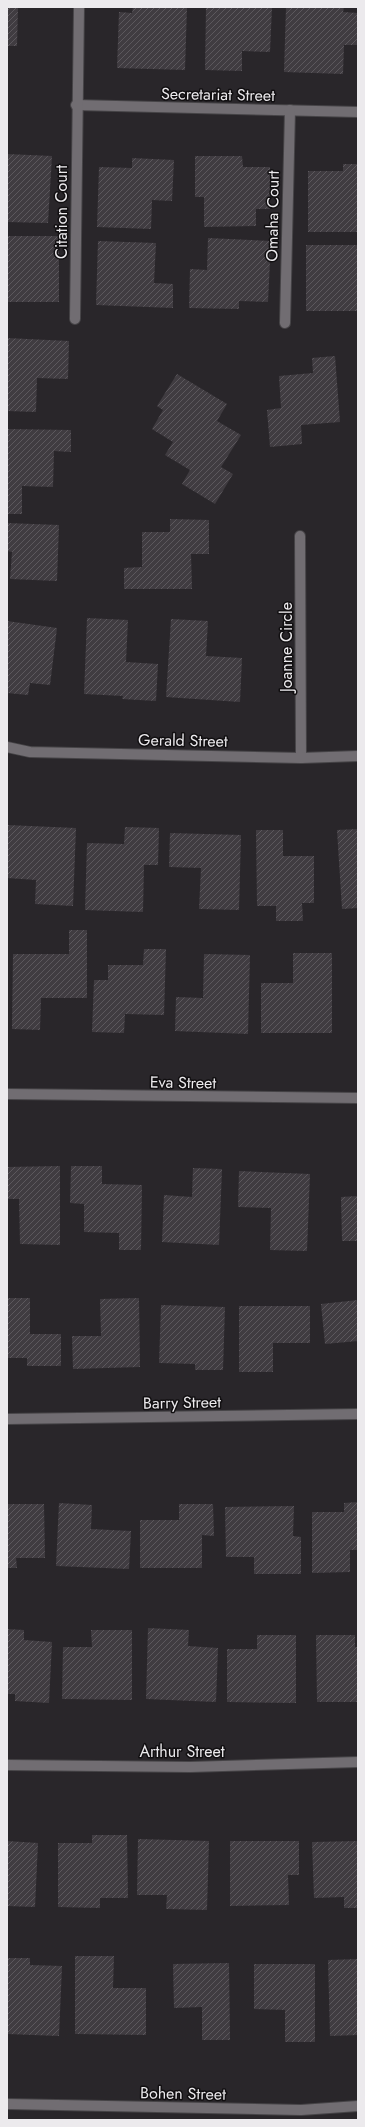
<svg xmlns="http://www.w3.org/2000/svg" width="365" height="2127" viewBox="0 0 365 2127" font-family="Jost,sans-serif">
	<defs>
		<pattern id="building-hatch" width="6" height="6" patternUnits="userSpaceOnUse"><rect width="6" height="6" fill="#403c41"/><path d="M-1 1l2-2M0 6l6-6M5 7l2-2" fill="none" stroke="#5c585d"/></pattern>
	</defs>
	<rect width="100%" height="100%" fill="#29262a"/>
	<g fill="url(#building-hatch)">
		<path d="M7,7H18L17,46H7Z"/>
		<path d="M133,7H187L185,70L117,68L119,12L132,13Z"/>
		<path d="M206,7H272L270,52L242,51V71L205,70Z"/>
		<path d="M286,7H344L343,12L358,13L357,45H344L343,74L284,72Z"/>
		<path d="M7,154L52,156L48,223L7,222Z"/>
		<path d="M195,156H242L243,167H270V209H256V226L204,227V197H195Z"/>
		<path d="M132,158L174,160L172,201L152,200L151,229L97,227L99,167L132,168Z"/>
		<path d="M343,164H358V232H308V171H343Z"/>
		<rect x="7" y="236" width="52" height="66"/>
		<path d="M208,238L271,241L268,302L239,301V309L189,308L190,269L207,270Z"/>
		<path d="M98,241L156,243L154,283L173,284V308L96,305Z"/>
		<rect x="306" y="245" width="52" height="66"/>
		<path d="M7,338L69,341L68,379L37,378L36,412L7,411Z"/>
		<path d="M335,356L340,422L301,425L302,444L270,447L267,410L281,408L279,376L313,373L312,358Z"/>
		<path d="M177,374L227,404L217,421L241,435L221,467L233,474L215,504L182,484L190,470L165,455L173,442L152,429L163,410L157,406Z"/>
		<path d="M7,429L71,430V452L54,451L53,487L22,486V514H7Z"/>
		<path d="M170,519L209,520V554H191L192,589H124V568L142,567V532H170Z"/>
		<path d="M7,523L59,525L57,581L10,579L12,552L7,551Z"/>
		<path d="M87,618L128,620L126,662L158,664L156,701L122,699L123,696L84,694Z"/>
		<path d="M171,619L208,621L206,656L242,658L240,702L166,697Z"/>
		<path d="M7,621L57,628L50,685L30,683L28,695L7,693Z"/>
		<path d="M7,825L76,828L73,906L35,904L36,880L7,878Z"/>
		<path d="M125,827L159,828L158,865H144L143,912L85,910L87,843L124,844Z"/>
		<path d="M358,829V908L342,909L337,830Z"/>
		<path d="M256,830H283V856H314V903H302L303,921H276V906H257Z"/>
		<path d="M170,833L241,835L239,910L199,909L201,868L169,867Z"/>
		<path d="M69,930H87V998H41L40,1030L12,1029L13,954H69Z"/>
		<path d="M144,949H166L164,1015L125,1014L124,1033L92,1032L94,980H108V965H143Z"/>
		<path d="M293,953H332V1033H261V983H293Z"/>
		<path d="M204,954L250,955L248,1034L175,1031L176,997L203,998Z"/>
		<path d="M60,1166V1245L20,1244L19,1199H7V1167Z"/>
		<path d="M71,1166H102V1184L142,1185L141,1250H119V1233L84,1232V1204L70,1203Z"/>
		<path d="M193,1168L222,1169L219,1245L162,1242L164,1195L192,1197Z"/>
		<path d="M239,1171L310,1174L307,1251L270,1250L271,1208L238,1207Z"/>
		<path d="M358,1196V1241H342L341,1197Z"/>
		<path d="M7,1298H30V1334H61V1366H27V1358H7Z"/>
		<path d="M139,1298L140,1367L73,1369L72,1336H101L100,1299Z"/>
		<path d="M358,1300V1341L325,1344L321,1304Z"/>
		<path d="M161,1305L225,1307L223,1370H195V1364L159,1363Z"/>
		<path d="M239,1306H310V1343H273V1372H239Z"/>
		<path d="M358,1502V1550H350V1572L312,1573V1512H344V1503Z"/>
		<path d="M59,1503L92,1505L91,1529L131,1531L129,1569L56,1566Z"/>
		<path d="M7,1504H44L45,1558H16L17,1568H7Z"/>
		<path d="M179,1504H213L214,1536L202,1535V1568H140V1520H179Z"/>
		<path d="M294,1506L293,1536L301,1537V1574H254V1557H226L225,1507Z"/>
		<path d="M148,1628L189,1630L188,1646L218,1648L216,1702L146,1699Z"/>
		<path d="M7,1629L24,1630V1640L52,1642L49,1703L15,1701V1694H7Z"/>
		<path d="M91,1630H132V1700L62,1699L63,1647H92Z"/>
		<path d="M257,1635H296V1703L227,1702V1649H257Z"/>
		<path d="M316,1635H355V1647H358V1702H317Z"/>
		<path d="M92,1835H127L128,1898H100V1908L58,1907V1843H92Z"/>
		<path d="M138,1839L209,1841L207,1910L166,1909L167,1895H137Z"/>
		<path d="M7,1841L38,1843L35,1907L7,1906Z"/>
		<path d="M230,1841H299V1875H288L289,1905L230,1906Z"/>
		<path d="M358,1841V1908H344V1897L314,1898L312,1842Z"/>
		<path d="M75,1956H114L113,1988H146V2035L75,2034Z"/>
		<path d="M7,1958H30V1965L62,1966L59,2036L7,2034Z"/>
		<path d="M358,1959V2035L330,2036L328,1960Z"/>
		<path d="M229,1963L230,2040H202V2007L174,2008L173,1964Z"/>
		<path d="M254,1964H315V2042H285V2010L254,2009Z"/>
	</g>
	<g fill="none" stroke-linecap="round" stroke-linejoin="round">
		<g stroke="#464447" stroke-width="12">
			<g id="minor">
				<path d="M76,105L358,112"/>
				<path d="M75,319L79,7"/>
				<path d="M285,323L290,110"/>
				<path d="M300,536L301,758"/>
				<path d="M7,747L30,752L301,758L358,756"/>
				<path d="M7,1094L358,1098"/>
				<path d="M7,1419L358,1414"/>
				<path d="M7,1765L190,1767L358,1762"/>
				<path d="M7,2104L301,2110L358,2106"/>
			</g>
		</g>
		<use href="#minor" stroke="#716d72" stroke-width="10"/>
	</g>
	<g text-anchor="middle" stroke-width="3" stroke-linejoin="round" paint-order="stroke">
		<g font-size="16" fill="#eceaed" stroke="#110f11">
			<text transform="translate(218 94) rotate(1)" y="6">Secretariat Street</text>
			<text transform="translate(61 212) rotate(-90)" y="6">Citation Court</text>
			<text transform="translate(272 216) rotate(-89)" y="6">Omaha Court</text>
			<text transform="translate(286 647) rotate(-90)" y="6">Joanne Circle</text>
			<text transform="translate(183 740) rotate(1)" y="6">Gerald Street</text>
			<text transform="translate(183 1082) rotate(1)" y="6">Eva Street</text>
			<text transform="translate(182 1402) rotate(-1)" y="6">Barry Street</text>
			<text x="182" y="1757">Arthur Street</text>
			<text transform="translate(183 2093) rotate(1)" y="6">Bohen Street</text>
		</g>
	</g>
	<rect width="365" height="2127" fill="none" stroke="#eceaed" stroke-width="16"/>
</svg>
